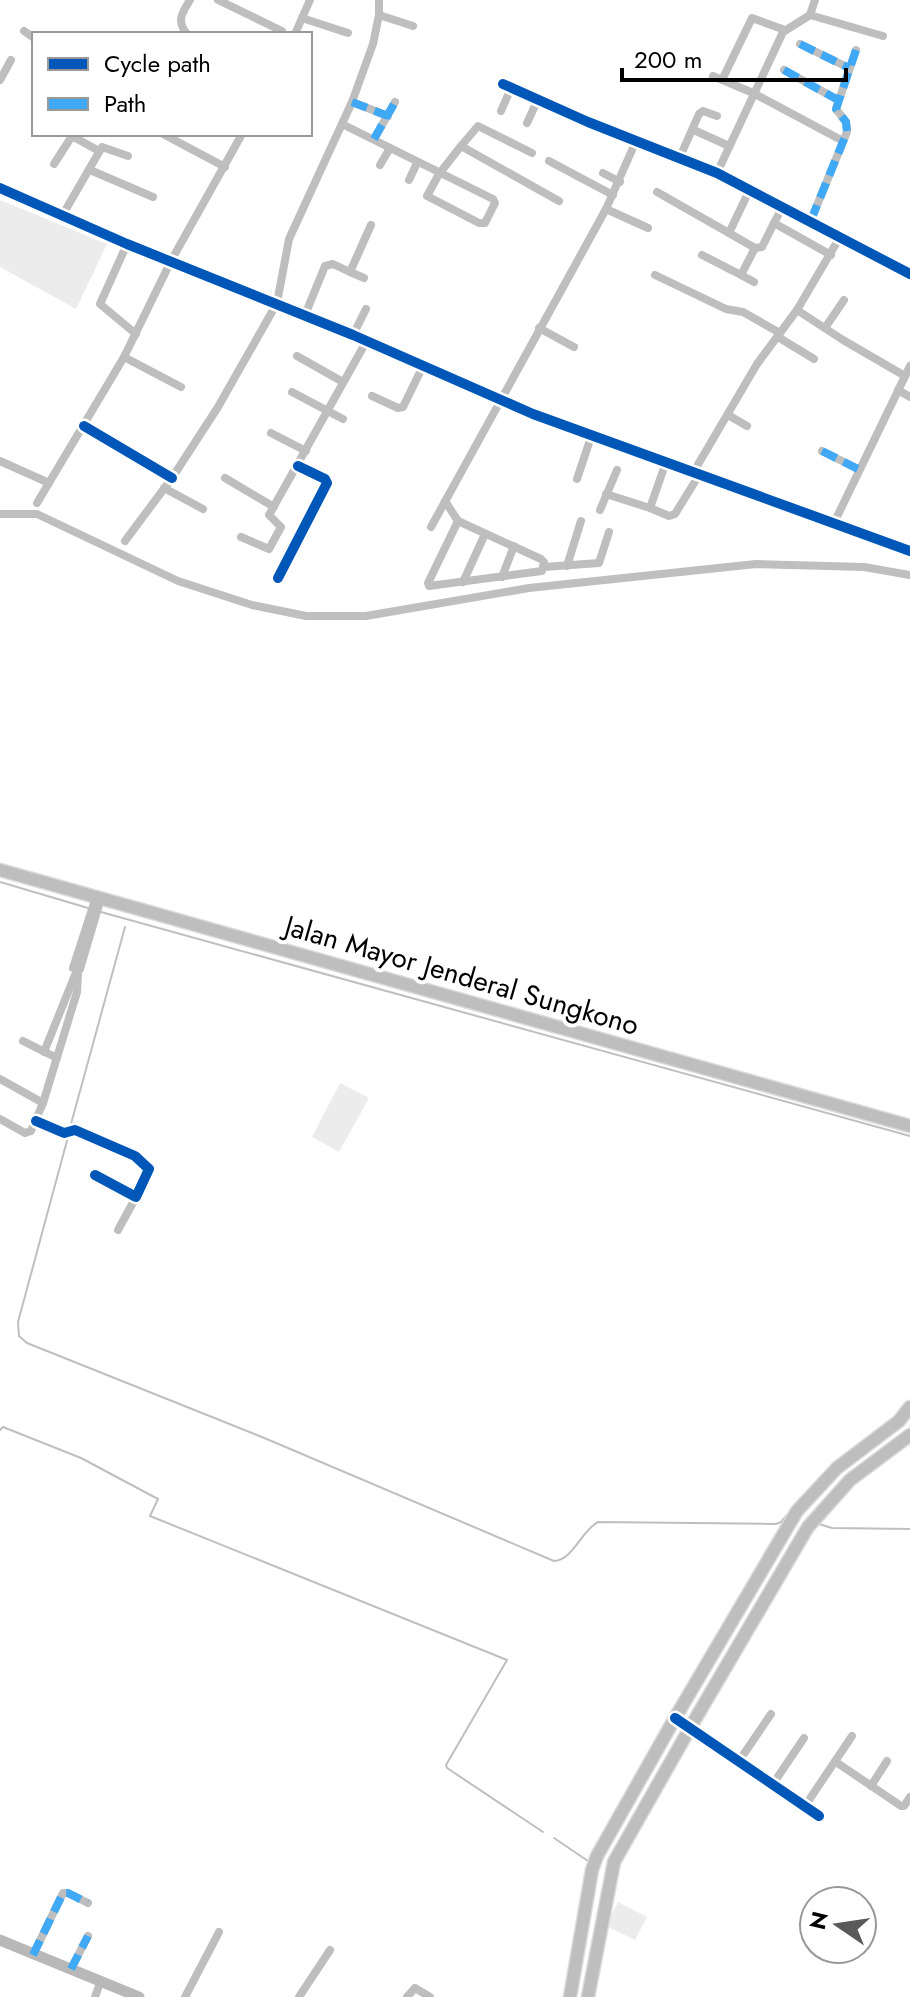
<svg xmlns="http://www.w3.org/2000/svg" width="910" height="1997" viewBox="0 0 910 1997" font-family="Jost,sans-serif">
	<rect width="100%" height="100%" fill="#fff"/>
	<g fill="#ececec">
		<path d="M0,200L107,244L76,309L0,267Z"/>
		<path d="M340,1083L369,1098L339,1152L312,1137Z"/>
		<path d="M618,1902L647,1917L635,1940L606,1926Z"/>
	</g>
	<g fill="none" stroke-linecap="round" stroke-linejoin="round">
		<g stroke="#bfbfbf" stroke-width="2">
			<path d="M0,882L88,908"/>
			<path d="M101,912L910,1136"/>
			<path d="M71,1124L125,927"/>
			<path d="M68,1137L18,1322L19,1336L27,1343L262,1437L554,1561C573,1560 581,1531 598,1522L776,1524L781,1522L788,1514"/>
			<path d="M0,1430L3,1427L81,1458L158,1499L150,1516L507,1660L446,1765L447,1768L543,1832"/>
			<path d="M819,1524L832,1528L910,1529"/>
			<path d="M554,1838L588,1861"/>
		</g>
		<path stroke="#bfbfbf" stroke-width="8" d="M0,514H37L178,581L252,605L306,616H366L529,588L756,564L864,567L910,575"/>
		<g stroke="#dbdbdb" stroke-width="15">
			<g id="primary">
				<path d="M0,870L910,1126"/>
				<path d="M570,1997L592,1870L597,1856L675,1718L797,1511L837,1468L899,1421L910,1407"/>
				<path d="M588,1997L614,1862L690,1728L808,1527L850,1480L910,1435"/>
			</g>
		</g>
		<g stroke="#bebebe" stroke-width="8">
			<path d="M218,0L282,31"/>
			<path d="M379,15L413,26"/>
			<path d="M810,15L883,36"/>
			<path d="M302,18L348,33"/>
			<path d="M24,31L34,38"/>
			<path d="M187,34C176,21 182,13 190,0"/>
			<path d="M295,34L310,0"/>
			<path d="M800,44L849,68"/>
			<path d="M784,70L838,100"/>
			<path d="M713,76L753,93L843,141"/>
			<path d="M0,80L11,60"/>
			<path d="M722,80L752,18L785,30"/>
			<path d="M503,84L588,122L717,173L910,274"/>
			<path d="M352,102L388,116"/>
			<path d="M501,111L511,88"/>
			<path d="M527,123L538,99"/>
			<path d="M342,124L493,199L495,203L485,223H479L427,196L439,174L461,146L559,201"/>
			<path d="M696,131L729,146"/>
			<path d="M163,134L225,167"/>
			<path d="M374,139L395,102"/>
			<path d="M461,146L478,126L532,153"/>
			<path d="M679,159L699,114L703,111L717,116"/>
			<path d="M549,161L613,195"/>
			<path d="M54,164L72,136L99,151"/>
			<path d="M380,165L390,148"/>
			<path d="M90,170L153,197"/>
			<path d="M603,173L620,182"/>
			<path d="M717,173L783,32L810,15L815,0"/>
			<path d="M409,180L417,163"/>
			<path d="M0,188L127,244L353,335L533,414L910,551"/>
			<path d="M657,192L729,233"/>
			<path d="M783,206L774,223L831,255"/>
			<path d="M606,209L648,228"/>
			<path d="M62,216L102,147L128,156"/>
			<path d="M811,220L847,132L846,122L836,109L856,50"/>
			<path d="M127,244L100,304L136,334"/>
			<path d="M755,248L762,247L774,223"/>
			<path d="M702,255L741,275L755,248L729,233L750,189"/>
			<path d="M350,272L364,278"/>
			<path d="M655,275L726,309L743,312L780,333"/>
			<path d="M741,275L754,282"/>
			<path d="M797,310L843,340L905,376"/>
			<path d="M305,315L325,266L333,264L350,272L371,225"/>
			<path d="M539,328L574,347"/>
			<path d="M825,328L844,300"/>
			<path d="M353,335L366,309"/>
			<path d="M778,337L814,359"/>
			<path d="M297,356L343,382"/>
			<path d="M124,357L181,387"/>
			<path d="M898,390L910,397"/>
			<path d="M292,392L343,419"/>
			<path d="M372,396L398,408L403,407L423,366"/>
			<path d="M728,415L747,426"/>
			<path d="M84,426L172,478"/>
			<path d="M271,433L306,451"/>
			<path d="M822,451L858,469"/>
			<path d="M0,461L49,483"/>
			<path d="M693,473L757,364L797,310L840,237"/>
			<path d="M225,478L274,507"/>
			<path d="M577,479L591,437"/>
			<path d="M164,488L203,509"/>
			<path d="M606,494L650,508L666,462"/>
			<path d="M445,501L458,521"/>
			<path d="M37,503L124,357L171,261L242,134"/>
			<path d="M650,508L669,516L675,514L699,475"/>
			<path d="M600,510L617,470"/>
			<path d="M458,521L541,559L544,562L542,571L429,586L428,583Z"/>
			<path d="M833,525L910,366"/>
			<path d="M431,527L606,209L636,141"/>
			<path d="M241,537L269,549L281,527L269,515L366,342"/>
			<path d="M125,541L172,478L218,407L277,303L289,239L352,102L373,44L379,15V0"/>
			<path d="M567,566L581,521"/>
			<path d="M544,567L599,563L609,532"/>
			<path d="M502,577L514,546"/>
			<path d="M278,578L327,483L325,479L298,466"/>
			<path d="M463,582L485,534"/>
			<path d="M73,968L96,897"/>
			<path d="M80,969L101,898"/>
			<path d="M23,1041L57,1058"/>
			<path d="M44,1052L75,975"/>
			<path d="M0,1079L43,1103"/>
			<path d="M0,1119L25,1133L31,1131L43,1103L77,992L78,974"/>
			<path d="M36,1121L64,1133L75,1130L135,1156L149,1169L136,1197L95,1175"/>
			<path d="M118,1230L136,1197"/>
			<path d="M675,1718L819,1816"/>
			<path d="M739,1761L771,1714"/>
			<path d="M836,1762L901,1806H904L910,1797"/>
			<path d="M773,1784L804,1738"/>
			<path d="M871,1786L887,1761"/>
			<path d="M805,1806L852,1736"/>
			<path d="M33,1955L63,1893H68L88,1903"/>
			<path d="M71,1969L88,1936"/>
			<path d="M95,1997L101,1980"/>
			<path d="M185,1997L219,1932"/>
			<path d="M299,1997L330,1950"/>
			<path d="M407,1997L415,1988L430,1997"/>
		</g>
		<path stroke="#b8b8b8" stroke-width="11" d="M0,1940L139,1997"/>
		<use href="#primary" stroke="#bebebe" stroke-width="12"/>
		<g stroke="#3fa9f5" stroke-width="8" stroke-dasharray="16 8" stroke-linecap="butt">
			<path d="M800,44L849,68"/>
			<path d="M784,70L838,100"/>
			<path d="M352,102L388,116"/>
			<path d="M374,139L395,102"/>
			<path d="M811,220L847,132L846,122L836,109L856,50"/>
			<path d="M822,451L858,469"/>
			<path d="M33,1955L63,1893H68L88,1903"/>
			<path d="M71,1969L88,1936"/>
		</g>
		<g stroke="#fff" stroke-width="15">
			<g id="cycleway">
				<path d="M503,84L588,122L717,173L910,274"/>
				<path d="M0,188L127,244L353,335L533,414L910,551"/>
				<path d="M84,426L172,478"/>
				<path d="M278,578L327,483L325,479L298,466"/>
				<path d="M36,1121L64,1133L75,1130L135,1156L149,1169L136,1197L95,1175"/>
				<path d="M675,1718L819,1816"/>
			</g>
		</g>
		<use href="#cycleway" stroke="#0057b8" stroke-width="10"/>
	</g>
	<g text-anchor="middle" stroke-width="8" stroke-linejoin="round" paint-order="stroke">
		<g font-size="28" fill="#000" stroke="#fff">
			<text transform="translate(462 975) rotate(16)" y="10">Jalan Mayor Jenderal Sungkono</text>
		</g>
	</g>
	<rect x="32" y="32" width="280" height="104" fill="#ffffff" stroke="#999999" stroke-width="2"/>
	<rect x="48" y="58" width="40" height="12" fill="#0057b8" stroke="#999999" stroke-width="2"/>
	<text x="104" y="72" font-size="24" fill="#000000">Cycle path</text>
	<rect x="48" y="98" width="40" height="12" fill="#3fa9f5" stroke="#999999" stroke-width="2"/>
	<text x="104" y="112" font-size="24" fill="#000000">Path</text>
	<g transform="translate(838 1925) rotate(283)"><circle r="38" fill="#ffffff" stroke="#999999" stroke-width="2"/>
	<path d="M0-6L14 30L0 20L-14 30Z" fill="#595959"/>
	<text y="-12" font-size="22" font-weight="bold" text-anchor="middle" fill="#000000">N</text>
	</g>
	<path d="M622 68v12h224v-12" fill="none" stroke="#000000" stroke-width="4"/>
	<text x="634" y="68" font-size="24" fill="#000000" stroke="#ffffff" stroke-width="6" paint-order="stroke">200 m</text>
</svg>
